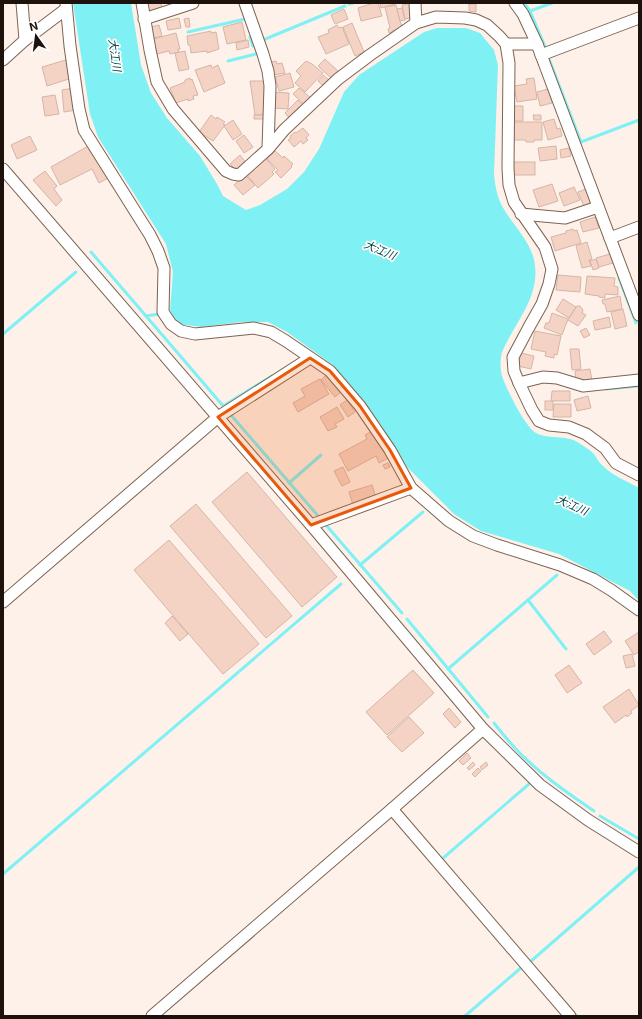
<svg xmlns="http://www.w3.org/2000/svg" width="642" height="1019" viewBox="0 0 642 1019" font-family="Inter,'Noto Sans JP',sans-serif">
	<rect width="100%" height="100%" fill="#fef1e9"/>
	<path fill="#7ff1f4" d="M73,3H131L141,65L151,93L167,118L200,156L217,184L223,196L246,210L260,205L287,189L304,172L319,149L344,92L359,75L424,32L437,28H466L480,33L494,50L498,65L494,174C495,185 497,196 502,206C513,226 533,243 535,266C539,299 514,324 502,352C500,359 500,369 502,376C506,388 525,427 536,433C549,440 566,434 579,443C584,446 590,450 594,454C597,458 599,463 603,466C613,476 627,481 639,488V601L630,591L559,554L481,531L454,514L406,466L381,425L362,399L333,365L287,332L268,322H241L202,327L178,324L170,310L173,272L166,244L98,137L90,114Z"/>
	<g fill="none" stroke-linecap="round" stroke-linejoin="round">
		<g stroke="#7ff1f4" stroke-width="3">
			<path d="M524,3L530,11L546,49"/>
			<path d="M349,4L353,3"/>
			<path d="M530,11L552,3"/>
			<path d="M188,32L245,19"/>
			<path d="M250,37L253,46"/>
			<path d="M262,37L263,40L345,6"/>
			<path d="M549,59L581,142L639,120"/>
			<path d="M228,61L256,54"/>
			<path d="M91,252L146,316L159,314"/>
			<path d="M619,278L636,323"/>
			<path d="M146,316L224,407"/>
			<path d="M3,334L76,272"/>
			<path d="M606,389L639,386"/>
			<path d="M223,406L272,376"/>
			<path d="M231,415L319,517"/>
			<path d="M289,483L321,455"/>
			<path d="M326,525L402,613"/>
			<path d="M360,565L423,512"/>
			<path d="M528,600L566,649"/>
			<path d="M407,619L488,717"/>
			<path d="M448,669L557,575"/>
			<path d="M494,723C500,731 507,739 514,747C537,772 566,792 594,811"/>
			<path d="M600,816L639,839"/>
			<path d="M442,859L529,784"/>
			<path d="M3,874L341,584"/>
			<path d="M530,962L639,867"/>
			<path d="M576,1015L577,1016"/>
			<path d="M465,1016L522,967"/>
		</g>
	</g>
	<g fill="#f4d3c4" stroke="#d5b5a7">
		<path d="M147,3H161L162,9L149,11Z"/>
		<path d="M373,3H378L382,16L361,21L358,8Z"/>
		<path d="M380,3H399L381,8Z"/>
		<path d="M411,3L410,18L405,19L402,5Z"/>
		<path d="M469,4H476V12L469,11Z"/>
		<path d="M396,5L402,28L392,31V32L389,33L388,29L390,28L385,7Z"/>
		<path d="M402,8L405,20L400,21L397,9Z"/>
		<path d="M344,9L348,19L335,24L331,15Z"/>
		<path d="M179,18L181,28L168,30L166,21Z"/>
		<path d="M189,18L190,27H186L184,19Z"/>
		<path d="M242,22L246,40L227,44L223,27Z"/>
		<path d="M352,23L364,52L355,56L343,27Z"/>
		<path d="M159,25L162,36L154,38L151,27Z"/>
		<path d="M337,25L339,28L342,27L349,44L326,54L318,37L329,33L328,30Z"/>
		<path d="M211,31V33L216,32L219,49L207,53V51L191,53L190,45H188L187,36Z"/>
		<path d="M176,33L180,49H178L179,52L170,54L169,51L157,54L153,39Z"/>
		<path d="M248,40L249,47L237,50L236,43Z"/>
		<path d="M185,51L189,69L179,71L175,53Z"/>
		<path d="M325,59L339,72L332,79L318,66Z"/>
		<path d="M66,60L72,78L47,86L42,67Z"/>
		<path d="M276,61L277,64L282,63L285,73L274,75L271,62Z"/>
		<path d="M306,61L312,64L323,73L305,92L295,83L301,76L296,71Z"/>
		<path d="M211,65L212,68L218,65L225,83L204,92L195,70Z"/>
		<path d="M290,73L294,87L279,91L275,77Z"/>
		<path d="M323,75L330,81L324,87L318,81Z"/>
		<path d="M190,78V80L192,79L198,95L193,96L194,99L188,101V99L176,103L170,88L185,82V80Z"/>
		<path d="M534,78L537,99L517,102L514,86L527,84L526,79Z"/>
		<path d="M250,81H265V115H255Z"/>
		<path d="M73,88L76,110L64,112L62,90Z"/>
		<path d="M299,88L312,99L306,106L293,94Z"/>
		<path d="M548,89L552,103L540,106L537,92Z"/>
		<path d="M274,92L289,93L288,109L273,108Z"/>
		<path d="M55,95L59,114L45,116L42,97Z"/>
		<path d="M298,100L304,106L291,120L285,113Z"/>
		<path d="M512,106H523V121H511Z"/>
		<path d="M211,115L216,119L217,117L225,122L223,124L225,125L213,141L199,132Z"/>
		<rect x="254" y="115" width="10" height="4"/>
		<path d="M533,115H541V120H534Z"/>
		<path d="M554,119L557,129L560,128L562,136L548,140L543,122Z"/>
		<path d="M233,120L242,134L233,140L224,126Z"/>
		<path d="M512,122H542V140H534V142H526V140H512Z"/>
		<path d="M303,128L309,135L306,138L308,140L303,144L301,141L294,147L288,140L291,138L290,136L295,132L296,133Z"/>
		<path d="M244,135L253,147L244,153L236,141Z"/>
		<path d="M30,136L37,150L17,159L11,145Z"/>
		<path d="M90,145L110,177L99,183L92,169L60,185L51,167Z"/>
		<path d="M556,146L557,159L540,161L538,148Z"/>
		<path d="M569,148L571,156L561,158L560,150Z"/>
		<path d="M275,151L283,158L284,156L293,164L291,166L292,167L281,178L275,172L278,170L267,159Z"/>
		<path d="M240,155L246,163L237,171L230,164Z"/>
		<path d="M265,158L275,169L272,172L274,174L258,188L246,174Z"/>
		<rect x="513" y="162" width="22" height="13"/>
		<path d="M45,171L57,186L54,189L62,200L56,206L33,180Z"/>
		<path d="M245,175L255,185L243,195L234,185Z"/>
		<path d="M552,184L558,201L539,207L533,190Z"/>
		<path d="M574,187L580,200L564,206L559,193Z"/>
		<path d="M586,189L593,206L585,209L578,192Z"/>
		<path d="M595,217L599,228L583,232L580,222Z"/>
		<path d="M573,229L574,231L577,230L581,243L555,251L551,237L566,233V231Z"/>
		<path d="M587,242L592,259L589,260L591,266L582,268L576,246Z"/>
		<path d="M610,254L613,263L599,267L596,258Z"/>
		<path d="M596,259L599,268L593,270L590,261Z"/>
		<path d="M558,275L581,277L580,292L556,290Z"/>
		<path d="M587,276L615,278L614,286L618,287V295L605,294V298L599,297V296L585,294Z"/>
		<path d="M620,296L622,309L607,312L605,304H603L602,300Z"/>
		<path d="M563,299L576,307L569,318L556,310Z"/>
		<path d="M577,306H580L583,310L582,313L586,315L578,326L568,320Z"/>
		<path d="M623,309L627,326L615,329L611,312Z"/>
		<path d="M552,313L568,319L562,335L544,328L546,323H549Z"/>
		<path d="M609,317L611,327L595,330L593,321Z"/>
		<path d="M586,328L590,335L584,338L580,331Z"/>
		<path d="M535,331L561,336L557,355L554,354V358L545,356L546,352L531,349Z"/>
		<path d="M570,349H579L581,369L572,370Z"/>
		<path d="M521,353L534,356L531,369L518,366Z"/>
		<path d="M590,369L592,381L576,383L575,371Z"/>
		<path d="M327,374L341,392L335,397L321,380Z"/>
		<path d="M320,379L329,394L298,412L293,403L305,396L301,389Z"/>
		<path d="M552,391H570V401H551Z"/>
		<path d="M588,396L591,408L577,411L574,400Z"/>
		<path d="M347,400L355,412L348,417L340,405Z"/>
		<rect x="545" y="401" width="8" height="9"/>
		<path d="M554,404H571V417H553Z"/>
		<path d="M337,407L344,419L335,424L337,427L328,431L320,417Z"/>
		<path d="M372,431L388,458L379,463L376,456L348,471L339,454L367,439L365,435Z"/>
		<path d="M388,463L390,467L385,469L383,465Z"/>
		<path d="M343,467L350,482L342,486L334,471Z"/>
		<path d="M247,472L337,577L302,607L212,502Z"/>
		<path d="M372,485L375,495L365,499L366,501L353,505L349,492Z"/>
		<path d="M196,504L292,616L266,638L170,526Z"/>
		<path d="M169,540L259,644L223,674L134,570Z"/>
		<path d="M172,616L188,634L180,641L165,623Z"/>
		<path d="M604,631L612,642L594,655L586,644Z"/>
		<path d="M639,632V652L634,655L625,641Z"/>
		<path d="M632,654L635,666L626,668L623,656Z"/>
		<path d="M569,665L582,683L567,693L555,675Z"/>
		<path d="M413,670L434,693L387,735L366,712Z"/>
		<path d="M629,689L639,705L631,711L632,713L627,717L626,715L615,723L603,707Z"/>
		<path d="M449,708L461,722L455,728L443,714Z"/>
		<path d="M409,717L424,733L402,752L387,737Z"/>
		<path d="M467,753L471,758L463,765L459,761Z"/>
		<path d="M473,762L475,765L469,770L467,768Z"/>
		<path d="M486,762L488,765L482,770L480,767Z"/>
		<path d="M478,768L481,771L475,777L472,774Z"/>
	</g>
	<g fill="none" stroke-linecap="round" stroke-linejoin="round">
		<g stroke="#7d6352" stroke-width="13">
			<g id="minor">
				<path d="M22,3L25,40"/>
				<path d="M66,3L70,46L79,109L84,130L150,235L158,251L164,268L163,312L171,324L181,331L195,334L254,328L271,332L286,341L330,371L360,406L390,450L411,488L449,521L473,536L497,545L560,565L593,579L611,590L639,610"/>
				<path d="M142,3L150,50L157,82L173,109L214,157L226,171L233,174L239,175L268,149L284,130L338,79L370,55L416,23L436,17L465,18L476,20L487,25L499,36L506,44L509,63L508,168L509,185L514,202L545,247L552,269L549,284L542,304L529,327L513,357L514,371L519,383L543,377L557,378L583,386L639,380"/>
				<path d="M245,3L263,54L268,71L270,86L268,149"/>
				<path d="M415,3L416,23"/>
				<path d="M515,3L523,14L537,44L639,315"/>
				<path d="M144,19L193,3"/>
				<path d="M506,44H537"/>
				<path d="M541,55L639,18"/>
				<path d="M3,60L25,40L66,9"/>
				<path d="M3,169L311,525L483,729L540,785L588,820L639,852"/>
				<path d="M521,214L565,218L598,207"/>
				<path d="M610,238L639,227"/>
				<path d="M519,383L532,410L539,421L549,425L569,427L586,434L605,448L616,463L639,475"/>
				<path d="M311,525L411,488"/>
				<path d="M3,602L218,417L310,358"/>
				<path d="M392,809L570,1016"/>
				<path d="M152,1016L392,809L483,729"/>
			</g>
		</g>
		<use href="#minor" stroke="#fff" stroke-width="11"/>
	</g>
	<path fill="#e8590c" fill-opacity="0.2" stroke="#e8590c" stroke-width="3" stroke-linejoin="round" d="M310,358L330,371L360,406L390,450L411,488L311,525L218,417Z"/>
	<g text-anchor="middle" stroke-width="3.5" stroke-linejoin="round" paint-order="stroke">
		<g font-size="11" font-style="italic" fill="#084041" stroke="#fff">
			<text transform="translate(115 55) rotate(82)" y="4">大江川</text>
			<text transform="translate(380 250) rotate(23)" y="4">大江川</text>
			<text transform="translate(572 505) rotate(24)" y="4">大江川</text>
		</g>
	</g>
	<rect width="642" height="1019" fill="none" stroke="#1d130c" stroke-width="8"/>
	<g transform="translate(36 36) rotate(346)" stroke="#ffffff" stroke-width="3" paint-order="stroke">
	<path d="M0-3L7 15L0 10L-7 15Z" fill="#1d130c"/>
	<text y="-6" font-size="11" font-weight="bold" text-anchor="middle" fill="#1d130c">N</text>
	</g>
</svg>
